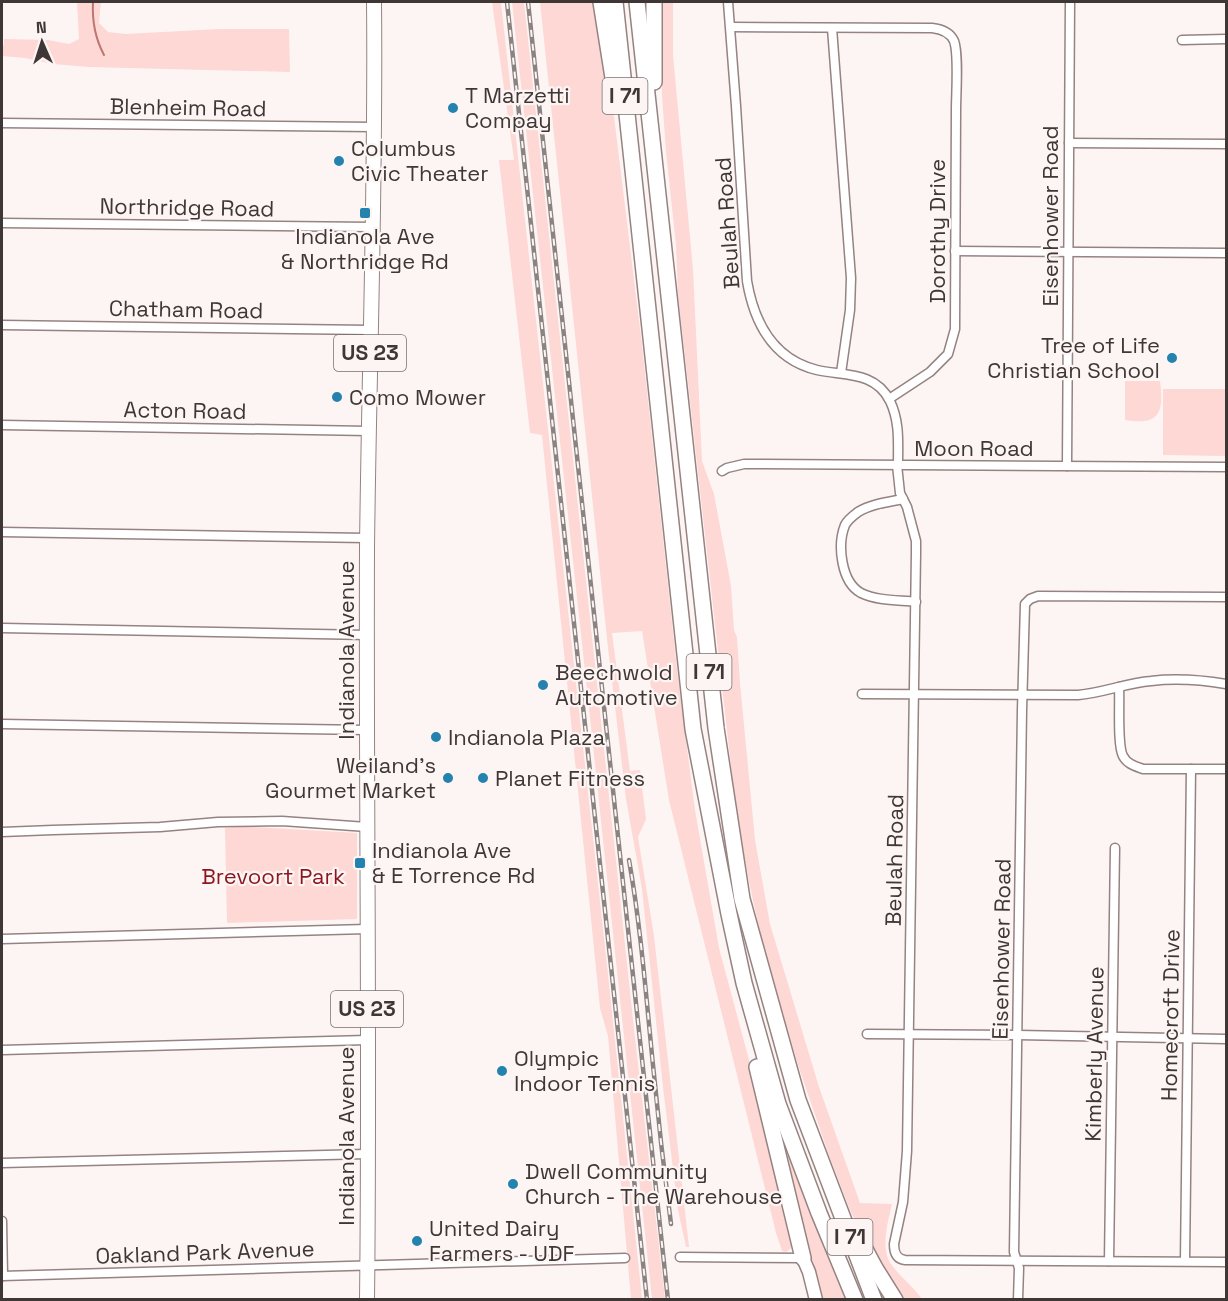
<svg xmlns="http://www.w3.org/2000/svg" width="1228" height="1301" viewBox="0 0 1228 1301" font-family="'Space Grotesk',sans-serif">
	<rect width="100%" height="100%" fill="#fdf5f4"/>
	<g fill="#fdd8d5">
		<path d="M77,2H101L99,23L108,32L126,34L219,29H289L290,72L89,67L53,64L25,58L2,56V46L4,45V39L48,40L69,44L79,39Z"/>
		<path d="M492,2H501L608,974L642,1299H631L608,1036L600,1008L542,435L530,433L499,160H514Z"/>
		<path d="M512,2H524L634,1029L665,1299H652L586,680Z"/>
		<path d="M540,2H597L612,100L642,345L678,678L695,810L719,948L756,1086L793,1245L790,1249L786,1252L782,1251L776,1233L669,800L642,631L612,633L630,771L640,770L646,819L638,837L654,936L689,1247H686L678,1210L663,1087L642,889L626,799L608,648Z"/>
		<path d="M660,2H673V55L693,269L702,461L714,494L731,586L734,630L737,637L740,683L755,840L770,924L819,1087L860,1203L892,1204C888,1222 880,1248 891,1264C900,1277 913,1286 922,1299H902L872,1254L850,1210L830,1158L799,1068L764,949L752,896L739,829L732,775L678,294L676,245L666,152L662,95Z"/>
		<path d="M1125,381H1160C1164,412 1160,426 1125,420Z"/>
		<path d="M1163,389H1226V456L1163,455Z"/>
		<path d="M235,827H253L357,833V919L227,923L225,828Z"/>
		<path d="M781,1138L846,1299H822L813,1261L808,1255Z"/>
	</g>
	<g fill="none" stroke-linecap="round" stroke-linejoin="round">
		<path stroke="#be7571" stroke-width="2" d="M93,2C92,20 95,38 104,55"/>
		<g stroke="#958381" stroke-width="11">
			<g id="street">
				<path d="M728,2L736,106L747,281C754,322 772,359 817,370C844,376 875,371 890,401C900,422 898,443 898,465"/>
				<path d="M731,27L932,28C941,29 950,32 954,41C959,54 956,94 956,110C956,183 955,256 955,329L948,354L930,372L889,399"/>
				<path d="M832,28L851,278L850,310L841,373"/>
				<path d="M1182,40L1226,39"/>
				<path d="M2,123L374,127"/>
				<path d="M1069,143L1226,144"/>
				<path d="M2,223L372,227"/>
				<path d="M955,251L1226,253"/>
				<path d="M2,325L370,330"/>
				<path d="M2,425L369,431"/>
				<path d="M897,465L900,493L907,507L916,541V553L907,1151L903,1202L894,1244C894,1252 896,1259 905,1260L1226,1262"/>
				<path d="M1067,466L1070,2"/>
				<path d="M722,471L727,468L744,464L1226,467"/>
				<path d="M903,499C888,502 871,504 858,512C854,515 847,521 845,525C837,545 841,582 861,593C878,601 898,600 916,602"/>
				<path d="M2,532L367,538"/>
				<path d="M2,628L367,635"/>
				<path d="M1119,687C1120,702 1117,745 1123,756C1127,764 1135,766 1143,769H1226"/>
				<path d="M862,694L1078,695C1103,693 1126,683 1151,681C1176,678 1202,680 1226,684"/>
				<path d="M2,724L367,730"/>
				<path d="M2,832L53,830L160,827L218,822L282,821L367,827"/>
				<path d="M2,939L367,929"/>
				<path d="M867,1034L1018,1035L1226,1039"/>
				<path d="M2,1050L367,1040"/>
				<path d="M2,1163L367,1154"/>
				<path d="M2,1221L3,1276"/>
				<path d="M680,1257L803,1258"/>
				<path d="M1109,1261L1115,848"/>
				<path d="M1185,1261L1191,769"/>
				<path d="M2,1276L625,1258"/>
				<path d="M1018,1300L1019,1268L1014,1252L1022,710L1025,604L1030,599L1038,596L1226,597"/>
			</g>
		</g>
		<g stroke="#958381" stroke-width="15">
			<path id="secondary" d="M803,1258L809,1272L816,1300"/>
		</g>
		<g stroke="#958381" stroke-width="16">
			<path id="primary" d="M367,1300C370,1049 366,799 367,549C369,367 376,184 374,2"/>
		</g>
		<g stroke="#958381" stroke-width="18">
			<g id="highway">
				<path d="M601,2L614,84"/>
				<path d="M615,2L693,729L729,914L744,983L778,1104L819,1213L855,1300"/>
				<path d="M637,2L716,728L742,899L798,1100L874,1300"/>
				<path d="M654,82V2"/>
				<path d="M757,1067L803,1258"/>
				<path d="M859,1238L875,1268L895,1300"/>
			</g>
		</g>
		<use href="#street" stroke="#fff" stroke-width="8"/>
		<use href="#secondary" stroke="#fff" stroke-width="12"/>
		<use href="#primary" stroke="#fff" stroke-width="14"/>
		<use href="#highway" stroke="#fff" stroke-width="15"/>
		<g stroke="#8b8382" stroke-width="4.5">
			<g id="rail">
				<path d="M507,2L647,1300"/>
				<path d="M528,2L668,1300"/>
				<path d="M629,860C641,928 646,996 653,1065C658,1118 664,1171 671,1224"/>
			</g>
		</g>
		<use href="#rail" stroke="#fdf5f4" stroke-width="2" stroke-dasharray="7" stroke-linecap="butt"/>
	</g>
	<g fill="#2382ae" stroke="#fdf5f4" stroke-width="2">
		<circle cx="453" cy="108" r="6"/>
		<circle cx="339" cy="161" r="6"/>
		<rect x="359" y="207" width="12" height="12" rx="3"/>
		<circle cx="1172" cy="358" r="6"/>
		<circle cx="337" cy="397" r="6"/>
		<circle cx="543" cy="685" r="6"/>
		<circle cx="436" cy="737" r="6"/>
		<circle cx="448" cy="778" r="6"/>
		<circle cx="483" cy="778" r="6"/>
		<rect x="354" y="857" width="12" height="12" rx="3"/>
		<circle cx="502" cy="1071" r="6"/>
		<circle cx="513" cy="1184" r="6"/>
		<circle cx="417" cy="1241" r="6"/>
	</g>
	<g text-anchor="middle" stroke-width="4.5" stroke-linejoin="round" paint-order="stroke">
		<g fill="#fdf5f4" stroke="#78706f" stroke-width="1.5">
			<rect x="602.5" y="78" width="45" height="36" rx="4.5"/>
			<rect x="334" y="335" width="72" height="36" rx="4.5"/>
			<rect x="686.5" y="654" width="45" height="36" rx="4.5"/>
			<rect x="331" y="991" width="72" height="36" rx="4.5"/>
			<rect x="827.5" y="1219" width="45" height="36" rx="4.5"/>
		</g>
		<g font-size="21" font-weight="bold" fill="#3f3736">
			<text x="625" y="103">I 71</text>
			<text x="370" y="360">US 23</text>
			<text x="709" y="679">I 71</text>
			<text x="367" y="1016">US 23</text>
			<text x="850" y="1244">I 71</text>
		</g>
		<g font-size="22" fill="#3f3736" stroke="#fdf5f4" text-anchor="start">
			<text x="465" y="103">T Marzetti<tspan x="465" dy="25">Compay</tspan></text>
			<text x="351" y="156">Columbus<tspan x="351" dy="25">Civic Theater</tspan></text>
			<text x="365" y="244" text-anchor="middle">Indianola Ave<tspan x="365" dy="25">&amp; Northridge Rd</tspan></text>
			<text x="1160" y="353" text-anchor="end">Tree of Life<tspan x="1160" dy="25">Christian School</tspan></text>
			<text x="349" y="405">Como Mower</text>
			<text x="555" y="680">Beechwold<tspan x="555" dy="25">Automotive</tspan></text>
			<text x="448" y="745">Indianola Plaza</text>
			<text x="436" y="773" text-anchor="end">Weiland's<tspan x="436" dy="25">Gourmet Market</tspan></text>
			<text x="495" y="786">Planet Fitness</text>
			<text x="372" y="858">Indianola Ave<tspan x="372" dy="25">&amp; E Torrence Rd</tspan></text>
			<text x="514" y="1066">Olympic<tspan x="514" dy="25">Indoor Tennis</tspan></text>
			<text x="525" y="1179">Dwell Community<tspan x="525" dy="25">Church - The Warehouse</tspan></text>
			<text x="429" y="1236">United Dairy<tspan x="429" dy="25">Farmers - UDF</tspan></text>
		</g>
		<g font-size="22" fill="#3f3736" stroke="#fdf5f4">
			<text transform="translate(188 107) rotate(1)" y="8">Blenheim Road</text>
			<text transform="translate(187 207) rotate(1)" y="8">Northridge Road</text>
			<text transform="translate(1050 216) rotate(-90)" y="8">Eisenhower Road</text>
			<text transform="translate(727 223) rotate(-94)" y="8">Beulah Road</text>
			<text transform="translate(937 231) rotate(-90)" y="8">Dorothy Drive</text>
			<text transform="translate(186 309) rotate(1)" y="8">Chatham Road</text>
			<text transform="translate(185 410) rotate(1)" y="8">Acton Road</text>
			<text x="974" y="456">Moon Road</text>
			<text transform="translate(346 650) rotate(-90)" y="8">Indianola Avenue</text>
			<text transform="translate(894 860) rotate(-89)" y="8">Beulah Road</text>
			<text transform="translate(1001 949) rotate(-89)" y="8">Eisenhower Road</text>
			<text transform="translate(1170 1015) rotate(-89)" y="8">Homecroft Drive</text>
			<text transform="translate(1094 1054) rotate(-89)" y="8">Kimberly Avenue</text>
			<text transform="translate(346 1136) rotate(-90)" y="8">Indianola Avenue</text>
			<text transform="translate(205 1252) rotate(-2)" y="8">Oakland Park Avenue</text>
		</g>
		<g font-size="22" fill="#8c151e" stroke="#fdf5f4">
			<text x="273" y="884">Brevoort Park</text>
		</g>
	</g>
	<rect width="1228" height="1301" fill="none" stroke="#3f3736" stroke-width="6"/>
	<g transform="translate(42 42) rotate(357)" stroke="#fdf5f4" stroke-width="4.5" paint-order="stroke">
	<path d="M0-4.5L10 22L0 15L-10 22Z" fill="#3f3736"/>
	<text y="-9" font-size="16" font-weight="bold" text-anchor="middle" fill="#3f3736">N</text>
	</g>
</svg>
